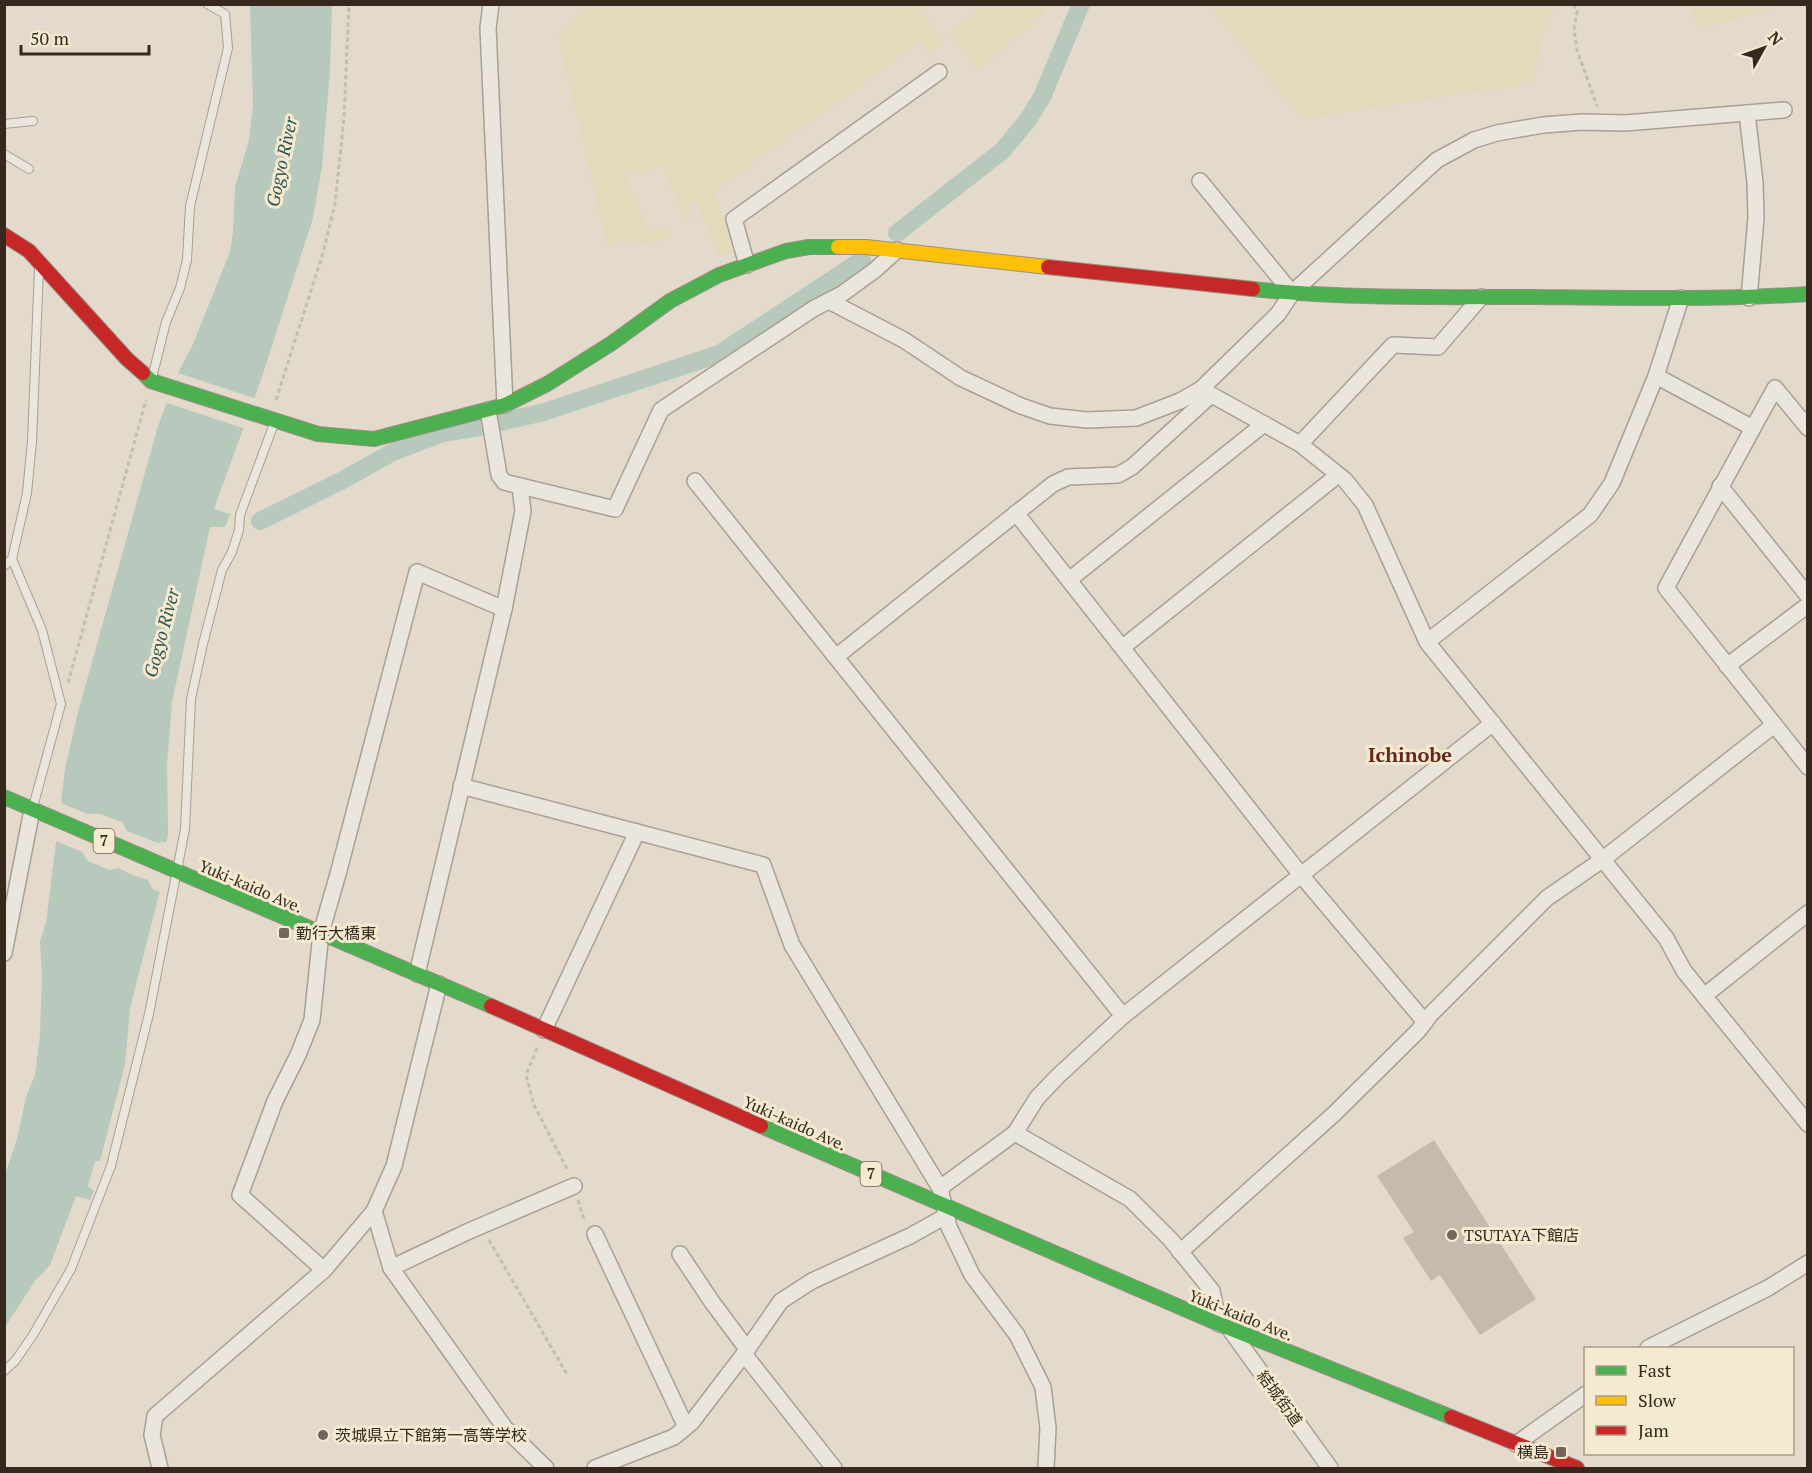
<svg xmlns="http://www.w3.org/2000/svg" width="1812" height="1473" viewBox="0 0 1812 1473" font-family="'PT Serif','Noto Sans JP',serif">
	<rect width="100%" height="100%" fill="#e3dacb"/>
	<g fill="#e3d9bb">
		<path d="M917,5L944,42L929,53L920,42L714,192L733,251L719,257L696,199L688,205L692,217L684,221L664,165L626,176L649,233L670,227L671,236L647,245L623,240L607,245L558,35L589,5Z"/>
		<path d="M978,5H1047L1042,15L978,70L949,33L979,8Z"/>
		<path d="M1209,5H1556L1545,22L1534,83L1302,119Z"/>
		<path d="M1690,5H1775L1773,8L1700,29Z"/>
	</g>
	<path fill="#b7c8bc" d="M250,5H332L330,70L322,167L313,218L262,377L214,509L230,514L225,527H210L172,702L167,764L168,832L161,887L130,1008L125,1064L100,1161H95L88,1186L94,1191L90,1200L76,1196L50,1265L35,1281L5,1327V1175L17,1139L26,1097L35,1075L40,1035L42,977L40,941L46,923L65,769L78,712L158,426L178,373L193,344L230,252L233,232L235,187L249,140L253,105Z"/>
	<g fill="#e3dacb">
		<path d="M175,372L257,399L246,429L164,402Z"/>
		<path d="M59,797L63,804L87,814H100L122,822L127,831L158,843L165,842L169,844L163,893L152,889L148,880L132,875L119,868L109,870L88,861L82,852L53,840Z"/>
	</g>
	<g fill="none" stroke-linecap="round" stroke-linejoin="round">
		<g stroke="#b7c8bc" stroke-width="18">
			<path d="M897,233L1002,151L1027,121L1042,97L1081,4"/>
			<path d="M501,422L544,412L719,354L862,260"/>
			<path d="M260,521L341,481L393,452L442,433L480,427"/>
		</g>
	</g>
	<path fill="#c7b9ac" d="M1434,1140L1536,1299L1480,1335L1440,1275L1431,1281L1403,1238L1414,1232L1377,1176Z"/>
	<g fill="none" stroke-linecap="round" stroke-linejoin="round">
		<g stroke="#a89f95" stroke-width="10">
			<g id="lane">
				<path d="M4,124L33,121"/>
				<path d="M4,154L29,169"/>
				<path d="M152,378L166,322L180,288L187,260L190,206L228,48L225,14L207,4"/>
				<path d="M12,559L42,630L61,704L33,807"/>
				<path d="M4,566L12,559L27,493L32,441L39,269"/>
				<path d="M4,1371L15,1361L33,1335L71,1269L111,1166L149,1014L185,829L191,699L203,644L222,570L232,552L239,530L240,515L275,421"/>
			</g>
		</g>
		<g stroke="#a89f95" stroke-width="18">
			<g id="street">
				<path d="M491,4L488,28L505,405"/>
				<path d="M1747,113L1755,182L1756,218L1749,298"/>
				<path d="M1200,181L1292,293"/>
				<path d="M747,265L734,219L939,72"/>
				<path d="M829,301L904,340L961,378L1021,406L1050,416L1087,420L1136,418L1180,401L1201,389L1278,314L1292,293L1437,160L1474,140L1497,133L1543,125L1582,122L1625,123L1784,110"/>
				<path d="M1656,376L1753,428L1666,588L1808,767"/>
				<path d="M1201,389L1300,444L1345,480L1365,505L1427,642L1666,938L1684,971L1808,1124"/>
				<path d="M488,410L499,475L504,482L615,509L661,410L813,309L842,294L875,270L897,250"/>
				<path d="M1753,428L1775,388L1808,428"/>
				<path d="M1300,444L1393,345L1438,347L1481,297"/>
				<path d="M695,481L1123,1016"/>
				<path d="M1720,486L1808,596"/>
				<path d="M1016,513L1301,875L1425,1022"/>
				<path d="M1069,580L1264,424"/>
				<path d="M1427,642L1590,515L1612,483L1656,376L1681,298"/>
				<path d="M1123,647L1338,475"/>
				<path d="M837,656L1053,484L1068,477L1118,475L1132,467L1211,395"/>
				<path d="M1727,666L1808,605"/>
				<path d="M461,786L763,865L792,945L940,1188L949,1227L972,1275L1017,1335L1043,1387L1048,1428L1046,1468"/>
				<path d="M4,953L32,810"/>
				<path d="M417,974L504,609L523,511L520,487"/>
				<path d="M1704,996L1808,913"/>
				<path d="M544,1030L637,832"/>
				<path d="M1015,1133L1130,1199L1171,1240L1212,1291L1219,1324"/>
				<path d="M940,1188L1015,1133L1037,1098L1058,1076L1123,1016L1493,723"/>
				<path d="M374,1211L391,1268L505,1428L546,1468"/>
				<path d="M595,1234L686,1427"/>
				<path d="M1180,1252L1334,1114L1418,1031L1431,1014L1547,898L1602,860L1774,725"/>
				<path d="M680,1254L712,1302L747,1349"/>
				<path d="M391,1268L467,1232L574,1186"/>
				<path d="M324,1270L240,1195L275,1101L298,1055L312,1020L321,933L338,874L417,572L504,609"/>
				<path d="M1231,1331L1330,1468"/>
				<path d="M1648,1348L1768,1288L1808,1263"/>
				<path d="M744,1354L834,1468"/>
				<path d="M1516,1444L1586,1394"/>
				<path d="M160,1468L152,1435L155,1416L324,1270L374,1211L394,1166L439,984"/>
				<path d="M595,1468L674,1437L692,1422L744,1354L781,1301L812,1281L910,1236L946,1216"/>
			</g>
		</g>
		<g stroke="#988f84" stroke-width="16">
			<g id="fast">
				<path d="M1253,289C1346,299 1441,297 1535,297C1626,298 1717,300 1808,294"/>
				<path d="M143,373L151,381L318,434L374,439L505,405L547,384L612,343L670,301L719,275L786,251L809,247H838"/>
				<path d="M4,797L491,1006"/>
				<path d="M761,1126L1219,1324L1451,1417"/>
			</g>
		</g>
		<g stroke="#988f84" stroke-width="16">
			<path id="slow" d="M838,247H866L1048,267"/>
		</g>
		<g stroke="#988f84" stroke-width="16">
			<g id="jam">
				<path d="M4,235L29,251L127,359L143,373"/>
				<path d="M1048,267L1253,289"/>
				<path d="M491,1006L761,1126"/>
				<path d="M1451,1417L1577,1468"/>
			</g>
		</g>
		<g stroke="#c3bdb4" stroke-width="3" stroke-dasharray="4.5 3" stroke-linecap="butt">
			<path d="M1573,4L1577,11L1574,30L1577,50L1597,106"/>
			<path d="M276,400L323,253L335,204L344,118L349,4"/>
			<path d="M68,683L146,400"/>
			<path d="M537,1048L526,1075L534,1105L568,1171"/>
			<path d="M578,1200L585,1222"/>
			<path d="M489,1240L568,1376"/>
		</g>
		<use href="#lane" stroke="#ebe6dd" stroke-width="8"/>
		<use href="#street" stroke="#ebe6dd" stroke-width="15"/>
		<use href="#fast" stroke="#4caf50" stroke-width="14"/>
		<use href="#slow" stroke="#ffc107" stroke-width="14"/>
		<use href="#jam" stroke="#c62828" stroke-width="14"/>
	</g>
	<g fill="#73665a" stroke="#f5e9d0" stroke-width="2">
		<rect x="278" y="927" width="12" height="12" rx="3"/>
		<circle cx="1452" cy="1235" r="6"/>
		<circle cx="323" cy="1435" r="6"/>
		<rect x="1555" y="1446" width="12" height="12" rx="3"/>
	</g>
	<g text-anchor="middle" stroke-width="6" stroke-linejoin="round" paint-order="stroke">
		<g fill="#f5e9d0" stroke="#6f6253" stroke-width="1.5">
			<rect x="93.5" y="829" width="21" height="24" rx="4.5"/>
			<rect x="860.5" y="1162" width="21" height="24" rx="4.5"/>
		</g>
		<g font-size="15" font-weight="bold" fill="#36281d">
			<text x="104" y="846">7</text>
			<text x="871" y="1179">7</text>
		</g>
		<g font-size="16" fill="#36281d" stroke="#f5e9d0">
			<text transform="translate(251 886) rotate(23)" y="6">Yuki-kaido Ave.</text>
			<text transform="translate(795 1123) rotate(24)" y="6">Yuki-kaido Ave.</text>
			<text transform="translate(1241 1315) rotate(22)" y="6">Yuki-kaido Ave.</text>
			<text transform="translate(1280 1398) rotate(54)" y="6">結城街道</text>
		</g>
		<g font-size="16" fill="#36281d" stroke="#f5e9d0" text-anchor="start">
			<text x="296" y="939">勤行大橋東</text>
			<text x="1464" y="1241">TSUTAYA下館店</text>
			<text x="335" y="1441">茨城県立下館第一高等学校</text>
			<text x="1549" y="1458" text-anchor="end">横島</text>
		</g>
		<g font-size="18" font-style="italic" fill="#2c5652" stroke="#f5e9d0">
			<text transform="translate(282 162) rotate(-78)" y="6">Gogyo River</text>
			<text transform="translate(162 633) rotate(-75)" y="6">Gogyo River</text>
		</g>
		<g font-size="20" font-weight="bold" fill="#62291d" stroke="#f5e9d0">
			<text x="1410" y="762">Ichinobe</text>
		</g>
	</g>
	<rect width="1812" height="1473" fill="none" stroke="#36281d" stroke-width="12"/>
	<rect x="1584" y="1347" width="210" height="108" fill="#f5e9d0" stroke="#a99c88" stroke-width="1.5"/>
	<rect x="1596" y="1366" width="30" height="9" fill="#4caf50" stroke="#a99c88" stroke-width="1.5"/>
	<text x="1638" y="1377" font-size="18" fill="#36281d">Fast</text>
	<rect x="1596" y="1396" width="30" height="9" fill="#ffc107" stroke="#a99c88" stroke-width="1.5"/>
	<text x="1638" y="1407" font-size="18" fill="#36281d">Slow</text>
	<rect x="1596" y="1426" width="30" height="9" fill="#c62828" stroke="#a99c88" stroke-width="1.5"/>
	<text x="1638" y="1437" font-size="18" fill="#36281d">Jam</text>
	<g transform="translate(1764 48) rotate(50)" stroke="#f5e9d0" stroke-width="4.5" paint-order="stroke">
	<path d="M0-4.5L10 22L0 15L-10 22Z" fill="#36281d"/>
	<text y="-9" font-size="16" font-weight="bold" text-anchor="middle" fill="#36281d">N</text>
	</g>
	<path d="M21 45v9h128v-9" fill="none" stroke="#36281d" stroke-width="3"/>
	<text x="30" y="45" font-size="18" fill="#36281d" stroke="#f5e9d0" stroke-width="4.5" paint-order="stroke">50 m</text>
</svg>
